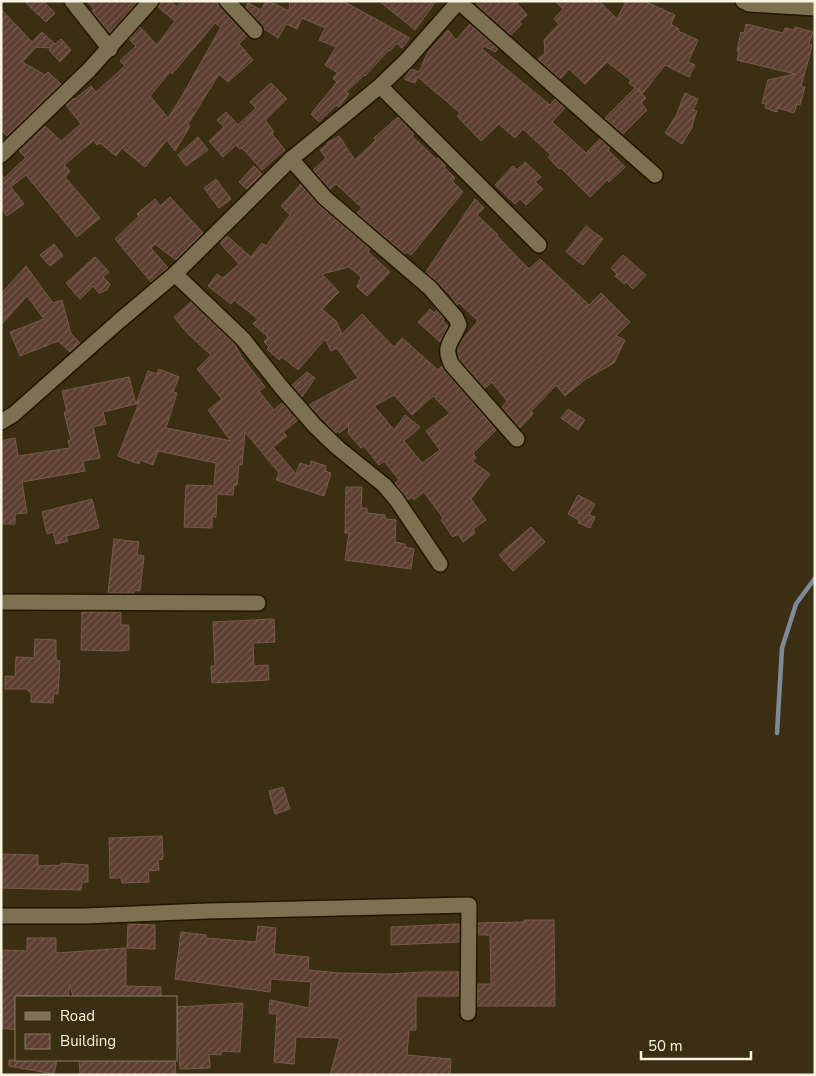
<svg xmlns="http://www.w3.org/2000/svg" width="816" height="1076" viewBox="0 0 816 1076" font-family="'Nunito Sans',sans-serif">
	<defs>
		<pattern id="building-hatch" width="6" height="6" patternUnits="userSpaceOnUse" patternTransform="scale(1.25)"><rect width="6" height="6" fill="#5d3f31"/><path d="M-1 1l2-2M0 6l6-6M5 7l2-2" fill="none" stroke="#755b4f"/></pattern>
	</defs>
	<rect width="100%" height="100%" fill="#3a2f12"/>
	<g fill="none" stroke-linecap="round" stroke-linejoin="round">
		<path stroke="#808998" stroke-width="4.5" d="M777,733L782,648L796,604L815,578"/>
	</g>
	<g fill="url(#building-hatch)" stroke="#7a5a4c" fill-rule="evenodd">
		<path d="M24,1H43L55,13L46,22Z"/>
		<path d="M87,1H138L110,33L92,11L94,9Z"/>
		<path d="M160,1H170L177,7L182,1H217L220,7L247,36L239,44L253,60L228,82L219,74L188,124L190,126L175,151L167,140L145,167L122,148L116,156L100,143L97,145L94,140L64,165L70,171L65,177L100,218L77,237L26,175L11,187L24,204L7,216L1,208V174L4,178L26,158L19,151L45,126L61,141L81,124L66,105L74,98L75,99L91,86L96,92L125,66L120,61L136,46L129,39L140,27L157,45L175,21L158,7ZM215,23L221,27L182,96L168,118L150,96L170,72L172,74Z"/>
		<path d="M266,1H269L289,11L290,1H343L410,38L402,48L397,43L390,51L389,50L365,76L364,75L346,92L349,94L339,107L336,105L319,122L311,114L337,82L333,78L338,73L325,65L336,47L319,40L325,28L302,18L297,29L286,24L278,38L264,29L246,8L248,3L261,10Z"/>
		<path d="M379,1H436L415,30Z"/>
		<path d="M479,1H515L527,15L519,22L522,24L511,35L477,5Z"/>
		<path d="M555,1H599L617,19L626,1H644L675,15L671,24L679,29L678,31L698,40L688,62L695,65L689,77L665,65L643,93L636,88L646,98L641,103L647,110L623,134L605,118L635,88L629,83L631,80L607,62L585,84L569,69L560,79L538,59L545,53L544,40L559,24L554,19L563,9Z"/>
		<path d="M1,9L32,42L42,32L55,44L61,39L71,50L60,62L49,50L51,48L36,47L22,62L45,75L48,72L61,84L7,136L1,130Z"/>
		<path d="M470,24L498,49L495,52L484,46L482,49L550,105L555,99L565,108L552,122L586,153L600,139L610,148L608,150L625,167L609,182L607,180L590,197L561,168L559,169L548,157L551,155L523,129L515,138L499,124L481,141L457,116L460,113L418,77L415,83L404,79L411,69L419,72L428,52L448,30L456,40Z"/>
		<path d="M746,24L783,33L785,28L794,30L795,27L813,32L809,44L812,45L810,54L801,86L805,87L800,105L797,104L794,113L778,108L777,112L765,108L766,104L762,103L768,80L795,74L737,60L739,51H737L741,32L744,33Z"/>
		<path d="M271,83L287,99L265,120L274,132L272,134L285,150L262,170L242,148L240,149L236,145L223,157L209,141L224,127L217,120L226,112L238,125L256,108L250,102Z"/>
		<path d="M685,93L698,99L693,110L697,111L692,125L693,126L682,144L665,133L676,116Z"/>
		<path d="M398,117L414,134L412,136L436,159L438,158L446,166L444,167L455,178L452,181L463,192L411,255L407,252L405,254L357,213L362,208L336,184L330,189L313,170L326,158L320,150L328,144L327,143L339,136L355,160L376,140L374,138Z"/>
		<path d="M198,137L208,150L186,166L178,155Z"/>
		<path d="M525,162L541,177L535,182L543,189L526,205L520,199L515,204L495,185L513,166L517,170Z"/>
		<path d="M254,166L262,174L247,189L239,182Z"/>
		<path d="M216,179L231,199L219,208L204,188Z"/>
		<path d="M301,184L319,205L370,249L368,252L390,272L367,296L357,287L361,277L349,267L322,274L339,292L322,309L336,321L342,334L362,314L394,347L402,338L438,370L442,366L445,371L496,430L473,453L476,458L472,461L490,474L471,499L486,520L473,529L475,533L463,542L458,534L453,537L441,520L443,518L424,492L414,500L412,497L408,500L395,483L399,480L384,461L379,465L364,446L361,448L348,433L349,422L346,428L339,433L338,431L336,433L309,405L358,378L337,348L331,351L325,339L298,370L282,357L279,360L267,349L269,347L264,342L268,337L253,324L258,319L234,300L231,304L208,286L217,274L223,278L239,264L220,243L227,236L251,257L262,243L266,246L290,215L281,206ZM394,395L412,415L433,396L450,413L426,431L440,450L422,463L404,441L420,427L405,415L394,430L374,406Z"/>
		<path d="M170,197L203,233L176,260L155,244L151,248L168,268L151,282L115,239L139,216L137,214L155,199L160,206Z"/>
		<path d="M475,199L484,208L477,215L498,235L497,236L529,269L540,259L589,305L601,293L630,322L616,336L625,340L614,363L584,380L565,396L556,385L531,411L533,414L520,428L502,407L507,401L492,382L485,388L460,360L458,356V348L463,339L478,321L459,303L457,305L450,295L426,272Z"/>
		<path d="M586,226L603,239L583,265L566,252Z"/>
		<path d="M54,244L63,256L50,266L40,255Z"/>
		<path d="M623,255L646,275L633,289L626,282L624,284L615,276L617,274L611,268Z"/>
		<path d="M95,257L109,272L103,277L110,284L107,290L99,293L93,286L80,299L66,283Z"/>
		<path d="M26,266L53,303L62,300L71,334L80,343L70,352L58,341L20,356L10,332L44,319L27,296L1,325V294Z"/>
		<path d="M191,302L234,343L243,359L265,387L259,391L274,410L282,403L291,412L288,417L292,414L298,420L283,432L287,436L273,447L296,474L300,463L310,466L311,461L326,466L325,471L331,473L324,496L276,480L279,473L245,432L242,465H239L237,485H234L233,495L217,494L216,517H212V528L184,527L186,485L214,486L216,463L158,451L153,465L140,460L139,464L118,456L139,403L136,404L148,371L157,374L159,369L179,377L173,392L177,393L166,428L231,441L208,410L222,399L197,369L211,355L188,334L174,317Z"/>
		<path d="M430,309L434,313L437,310L444,319L443,321L448,326L440,342L418,322Z"/>
		<path d="M307,372L315,378L302,397L292,385Z"/>
		<path d="M129,377L136,404L103,412L106,424L93,427L100,458L83,461L85,471L22,482L27,513L15,514V524H1V442H4V440L15,438L18,456L70,448L68,441L71,440L64,412H67L62,391Z"/>
		<path d="M568,409L585,420L578,430L561,418Z"/>
		<path d="M346,487H362L361,508H367V513L385,515V519L396,520L395,542L405,544V547L414,549L411,569L345,560L349,533H345Z"/>
		<path d="M578,495L595,504L589,515L595,517L590,528L578,523L579,520L568,514Z"/>
		<path d="M92,499L99,528L66,536L68,541L56,544L53,532L47,534L42,512Z"/>
		<path d="M531,527L545,542L513,571L499,555Z"/>
		<path d="M114,539L139,542L137,555L144,556L140,591L135,590L134,593H108Z"/>
		<path d="M82,612H121V625H129V650L120,651L81,650Z"/>
		<path d="M274,619L275,642L253,643L254,666L268,665L269,680L212,683L211,666H215L213,622Z"/>
		<path d="M35,639L56,640V660L60,661L58,694L54,693L53,703L31,702V692L28,691V689H5V676L15,677L16,657L34,658Z"/>
		<path d="M283,787L290,809L275,814L269,791Z"/>
		<path d="M162,836L163,859L158,860L159,870L148,871L149,882L122,883L121,878H110L109,838Z"/>
		<path d="M1,854L38,855V866L61,865V863L88,865V882H82L81,890L1,888Z"/>
		<path d="M524,920H554L555,1006H477L478,984H491L490,935H478V923L524,922Z"/>
		<path d="M128,924L155,925V949L127,948Z"/>
		<path d="M453,924H459V942L391,945V927Z"/>
		<path d="M258,926L276,928L274,954L309,957L308,970L339,973L390,974L423,972H459V996H416V1030H409L407,1055L451,1059L450,1075H330L340,1038L296,1037L294,1064L274,1062L277,1014L269,1013L270,1000L309,1008L311,982L271,979L270,992L175,979L181,932L206,935V938L256,942Z"/>
		<path d="M27,938H56V953L126,948V986L161,987V997H73L70,984L68,997L16,995V1030L2,1028L1,950L27,951Z"/>
		<path d="M243,1003L240,1052L221,1051V1055L209,1054L210,1068L180,1069L178,1032L176,1033V1007Z"/>
		<path d="M9,1060H57L54,1074L9,1066Z"/>
		<path d="M79,1060H175L176,1074L80,1075Z"/>
	</g>
	<g fill="none" stroke-linecap="round" stroke-linejoin="round">
		<g stroke="#211700" stroke-width="18">
			<g id="street">
				<path d="M72,1L110,49"/>
				<path d="M227,1L255,31"/>
				<path d="M743,1L749,4L815,8"/>
				<path d="M459,2L655,175"/>
				<path d="M380,86L539,245"/>
				<path d="M1,155L89,70L151,1"/>
				<path d="M291,159L325,198L430,288L456,318L459,325C452,342 442,346 452,365L517,439"/>
				<path d="M175,274L243,339L282,388L314,425L338,448L384,485L396,499L440,564"/>
				<path d="M1,422L14,414L118,322L175,274L291,159L380,86L407,60L459,1"/>
				<path d="M1,602L258,603"/>
				<path d="M1,916H84L207,911L469,905L468,1013"/>
			</g>
		</g>
		<use href="#street" stroke="#7d7152" stroke-width="15"/>
	</g>
	<rect width="816" height="1076" fill="none" stroke="#f9f3e1" stroke-width="5"/>
	<rect x="15" y="996" width="162" height="65" fill="#3a2f12" stroke="#867d65"/>
	<rect x="25" y="1012" width="25" height="8" fill="#7d7152" stroke="#867d65"/>
	<text x="60" y="1021" font-size="15" fill="#f9f3e1">Road</text>
	<rect x="25" y="1034" width="25" height="15" fill="url(#building-hatch)" stroke="#867d65"/>
	<text x="60" y="1046" font-size="15" fill="#f9f3e1">Building</text>
	<path d="M641 1051v8h110v-8" fill="none" stroke="#f9f3e1" stroke-width="2.5"/>
	<text x="648" y="1051" font-size="15" fill="#f9f3e1" stroke="#3a2f12" stroke-width="4" paint-order="stroke">50 m</text>
</svg>
